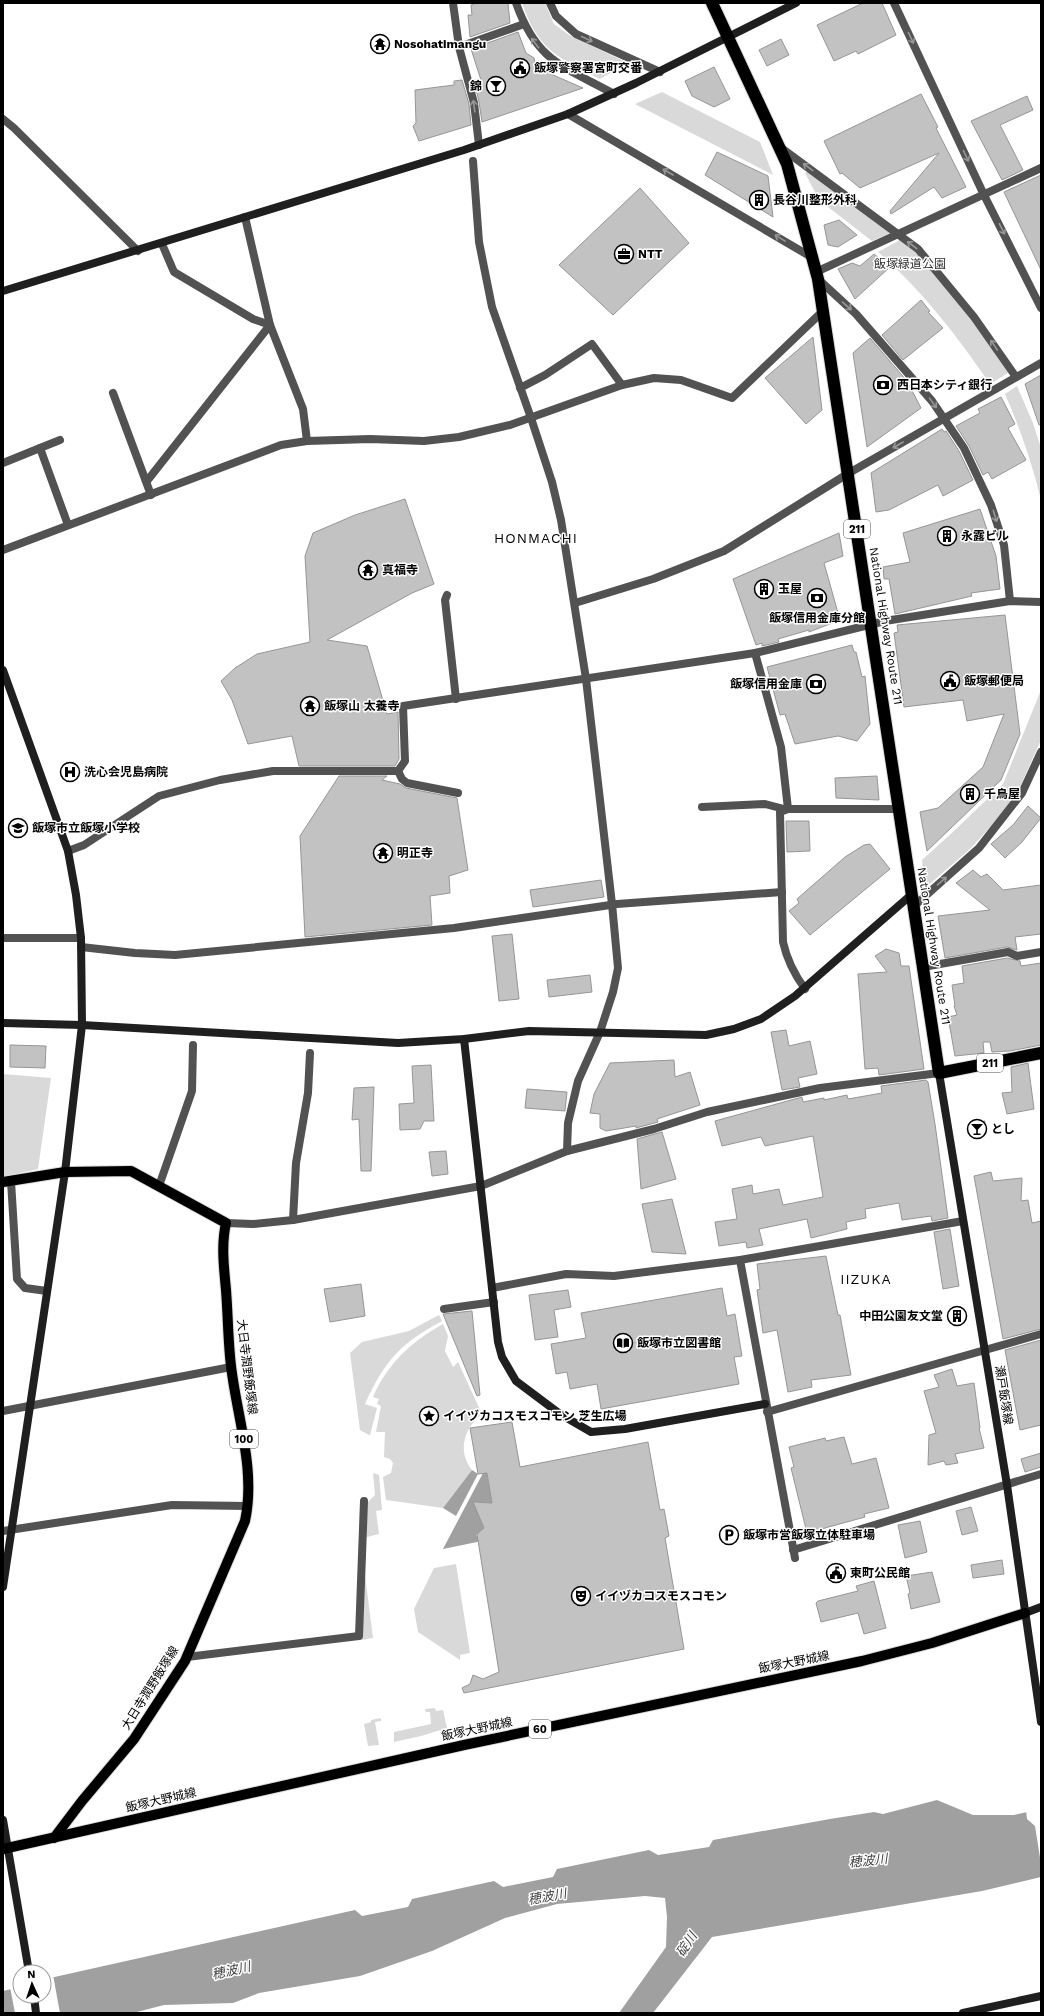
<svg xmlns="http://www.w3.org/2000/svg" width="1044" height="2016" viewBox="0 0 1044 2016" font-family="'Work Sans','Noto Sans JP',sans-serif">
	<rect width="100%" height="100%" fill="#fff"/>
	<g fill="#d9d9d9">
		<path d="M522,3H545L554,24L569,35L628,63L600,79C558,58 538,50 522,3Z"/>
		<path d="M662,92L760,142L773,175L635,104Z"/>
		<path d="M808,171L890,233L872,241L819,200L805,173Z"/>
		<path d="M900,240L916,252L972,320L1008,373L990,384C957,336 922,290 878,252Z"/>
		<path d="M1017,386L1033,423L1041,448V500C1032,463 1020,428 1005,394Z"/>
		<path d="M1041,690V740L1018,791L992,825L970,849L924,889L922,860L954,831L1003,784Z"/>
		<path d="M3,1074L51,1078L38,1169L3,1177Z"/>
		<path d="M439,1315L442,1321C400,1344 385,1360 365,1404L377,1408L370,1435H369L360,1430L350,1353L362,1342L409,1331Z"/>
		<path d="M443,1324L448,1336L445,1351L453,1367L458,1362L482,1414C464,1428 457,1451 472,1470L443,1508L386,1500L383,1477L391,1473L393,1463L390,1459L384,1457L385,1432H376L381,1406L377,1404L379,1399L373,1397C388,1363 411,1342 443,1324Z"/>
		<path d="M373,1473L379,1475L382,1510L376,1511L379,1534L367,1537V1503L375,1495Z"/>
		<path d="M456,1564L470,1653L460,1655V1660L418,1632L414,1609L434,1568Z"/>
		<path d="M365,1575L373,1638L362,1640L363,1576Z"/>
		<path d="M435,1708L436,1711L443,1710L447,1728L421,1736L394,1742V1732L431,1724L430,1712H426L425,1709Z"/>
		<path d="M381,1718V1721L375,1722L379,1745L368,1746L364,1724L371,1722V1720Z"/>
	</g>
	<g fill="#a0a0a0">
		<path d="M472,1470L478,1474L456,1516L443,1508Z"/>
		<path d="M483,1473H487L492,1503L474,1502L484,1528L476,1535L482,1541L443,1549Z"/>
		<path d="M937,1800L973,1815H1014L1041,1809V1877L982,1891L712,1937L653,2013H619L666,1947L667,1917L665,1898L645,1896L557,1904L505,1918L432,1951L360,1976L259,1993L233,2003L164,2005L133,2013H3V1991L20,1987V1996H44L50,1978L355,1910L362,1916L408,1907L412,1899L494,1881L503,1887L553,1877L557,1869L649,1850L658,1855L709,1847L713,1840L830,1819L874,1812L883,1814Z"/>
	</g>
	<g fill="#fff">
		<path d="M1041,1807V1864L1035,1826L1027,1819L1026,1810Z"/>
		<path d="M53,1975L60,2013H15L10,1987L20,1985V1996H44V1978Z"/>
	</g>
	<g fill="#c2c2c2" stroke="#969696">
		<path d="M476,3H508L510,23L470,37L468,15H472L471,5Z"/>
		<path d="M863,3H882L896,35L858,54L856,51L834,61L817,25Z"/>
		<path d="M518,32L526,53L534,58L537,68L583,88L482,122L479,102L474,80H481L471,49Z"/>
		<path d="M781,39L789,55L767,66L759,50Z"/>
		<path d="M714,67L730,99L714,107L692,96L685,81Z"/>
		<path d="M462,80L469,104L471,125L419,141L413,126L416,123L415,90L454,85V81Z"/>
		<path d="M921,94L938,127L936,128L966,187L942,198L934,187L891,214L890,211L939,153L860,188L842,173L840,174L824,141Z"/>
		<path d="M1027,96L1033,110L1000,125L1023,170L1002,180L971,121Z"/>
		<path d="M717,152L768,176L773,217L705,175Z"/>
		<path d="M1041,175V270L1004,192Z"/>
		<path d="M640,188L689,243L613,315L559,265Z"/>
		<path d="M839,220L857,235L838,247L828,245L824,225Z"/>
		<path d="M874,254L890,267L855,299L838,269L852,263L860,266Z"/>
		<path d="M921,300L930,311L928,312L943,328L903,360L882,335Z"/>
		<path d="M813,337L822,410L806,424L765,378Z"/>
		<path d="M870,338L907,381L921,408L867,447L853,353Z"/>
		<path d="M1041,375V425H1039L1025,384Z"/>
		<path d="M1001,397L1015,424L1008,428L1026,460L992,479L988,472L983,475L969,446L956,426L980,413L978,409Z"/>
		<path d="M942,429L944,432L946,431L959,451L973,480L943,496L938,485L889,510L876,512L871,473Z"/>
		<path d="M405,499L434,584L412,593L327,640L367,646L387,714L398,712L399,759L395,766H299L292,736L248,744L232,700L221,681L235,668L257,654L310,642L305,556L313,533L355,515Z"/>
		<path d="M980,509L996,556L1000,589L971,593L972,596L895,614L889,579H884L883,567L910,562L903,533Z"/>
		<path d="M839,533L843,556L824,563L840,620L809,632V630L778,639L779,642L762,646V643L756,645L733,579Z"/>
		<path d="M1005,615L1020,734L1001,780L927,851L920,812L938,808L983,767L1004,714L967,721L963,700L904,707L894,633L898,632L897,625Z"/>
		<path d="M852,645L854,652H856L862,677L865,676L870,724L857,741L838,736L795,744L785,714L780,715L767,667Z"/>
		<path d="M339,776H387L382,780L400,784L406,788L457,798L468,870L449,876L450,893L430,896L432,925L305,937L300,836Z"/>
		<path d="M877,776L879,800L836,798L835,778Z"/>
		<path d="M1028,806L1041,818L1022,842L1005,858L991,844L1013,825Z"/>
		<path d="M786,821H809L810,851L787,852Z"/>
		<path d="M870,844L890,869L810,935L789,911L799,903L797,899L845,857L864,845Z"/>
		<path d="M973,870L981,877L987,874L1003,890L1041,885V934L1015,937L1017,950L1007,947L945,958L938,916L990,910L956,883Z"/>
		<path d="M601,880L604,897L533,907L530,890Z"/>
		<path d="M512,934L519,999L499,1001L492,936Z"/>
		<path d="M886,949L899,953L901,966H909L924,1069L879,1075L878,1068L865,1069L858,974L887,972L875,956Z"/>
		<path d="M1007,958L1020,961L1021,966L1041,963V1045L1010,1051L992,1052L990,1042H983L984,1053L955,1056L948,1017L957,1015L954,1006H955L952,985L964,983L962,966Z"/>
		<path d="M590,975L592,992L549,997L547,980Z"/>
		<path d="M786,1030L789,1046L810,1041L817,1074L798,1078L800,1087L782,1090L771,1032Z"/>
		<path d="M10,1045L46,1046L45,1068L10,1067Z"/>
		<path d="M674,1060L675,1077L690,1072L700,1105L657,1119L658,1122L636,1128V1126L606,1131L600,1128V1114L590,1113L594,1094L610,1063Z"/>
		<path d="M1028,1063L1034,1109L1007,1114L1002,1093L1012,1092L1011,1067Z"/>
		<path d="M431,1065L434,1121H424L420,1129L400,1130L399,1104L414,1103L412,1066Z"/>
		<path d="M926,1080L928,1082L935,1124L948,1218L932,1221L931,1216L902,1220L899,1203L865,1209L866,1218L846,1222L847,1229L811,1238L807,1219L759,1229L763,1245L747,1248L746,1242L719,1246L715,1222L737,1219L732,1189L752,1185L753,1194L779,1189L783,1205L823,1197L813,1136L765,1146L761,1137L722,1146L715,1121L802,1097L803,1102L824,1098V1100L847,1095L848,1099L882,1093L881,1086Z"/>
		<path d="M374,1087L371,1171H361L359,1119L352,1120L354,1088Z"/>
		<path d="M527,1089L567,1092L565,1111L525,1108Z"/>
		<path d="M985,1121V1135H970L969,1123Z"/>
		<path d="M662,1132L676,1179L641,1189L637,1139Z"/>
		<path d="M446,1151L448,1174L432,1176L429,1152Z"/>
		<path d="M991,1172L993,1181L1022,1178L1021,1201L1028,1200L1032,1223L1041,1221V1329L1003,1339L974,1176Z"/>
		<path d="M672,1199L686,1254L652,1252L642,1204Z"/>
		<path d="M950,1229L959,1286L943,1289L934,1232Z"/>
		<path d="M826,1256L838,1315H840L851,1375L811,1380L812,1387L788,1392L777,1330L763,1333L757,1290L760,1289L757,1264Z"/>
		<path d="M361,1284L365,1316L330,1322L324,1289Z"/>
		<path d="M722,1288L727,1316L735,1314L742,1356L734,1357L739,1384L601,1409L597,1384L570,1389L567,1372L556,1374L551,1344L586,1338L581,1313Z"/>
		<path d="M568,1290L571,1307L554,1310L558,1337L535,1340L529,1295Z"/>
		<path d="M472,1311L480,1395L477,1396L443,1314Z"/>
		<path d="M1041,1340V1425L1020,1430L1005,1350Z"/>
		<path d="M952,1369L957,1386L974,1383L980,1428H979L984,1448L955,1454L958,1463L946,1465L944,1461L928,1465L929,1435L936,1433L924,1391L939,1387L934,1375Z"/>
		<path d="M512,1422L520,1467L648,1442L660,1510L664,1509L669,1536L665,1538L684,1649L464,1693L462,1688L470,1684L473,1675L483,1679L499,1672L477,1534L484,1528L473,1502L492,1503L487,1473L478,1474L470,1428Z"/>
		<path d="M844,1437L852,1464L876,1458L889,1508L864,1514L865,1517L807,1533L791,1468L794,1467L789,1447L825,1438L826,1441Z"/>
		<path d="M1041,1453V1467L1025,1472L1021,1459Z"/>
		<path d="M971,1507L978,1531L962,1535L956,1511Z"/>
		<path d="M920,1521L927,1552L905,1558L898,1525Z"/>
		<path d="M1002,1560L1004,1574L973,1578L971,1565Z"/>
		<path d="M932,1572L940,1602L911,1609L908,1594L910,1593L906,1576Z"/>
		<path d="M874,1581L886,1628L864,1634L858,1613L821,1622L816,1603L818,1601L858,1591L856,1586Z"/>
	</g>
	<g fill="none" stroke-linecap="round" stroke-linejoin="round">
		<g stroke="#dbdbdb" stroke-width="12">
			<g id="primary">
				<path d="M3,1182L65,1172L131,1171L226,1223C221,1245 224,1268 226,1290C228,1315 228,1341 231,1366C237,1417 256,1470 245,1521L185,1661L134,1739L82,1801L54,1838"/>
				<path d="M3,1849L464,1745L862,1661L932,1643L1025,1613"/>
			</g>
		</g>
		<g stroke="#dbdbdb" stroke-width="14">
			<path id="highway" d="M712,3L787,164L818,279L939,1073L1041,1053"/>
		</g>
		<g stroke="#525252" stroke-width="8">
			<path d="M453,3L459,47L474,103L479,145"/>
			<path d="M516,3C537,62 563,66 614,94"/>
			<path d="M550,3L556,16L576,34L660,72"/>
			<path d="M894,3L984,195L1041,308"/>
			<path d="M459,47L524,24"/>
			<path d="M568,114L813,258"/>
			<path d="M3,119L14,128L138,251"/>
			<path d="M780,147L918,249L974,317L1016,377"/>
			<path d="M473,161L479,242L492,307L531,418L552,482L561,520L586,679L612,904L618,968L613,992L600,1032L578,1081L568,1123L567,1151"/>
			<path d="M245,217L270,325L303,409L307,441"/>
			<path d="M816,272L1041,168"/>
			<path d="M818,279L856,314L932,401L964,448L991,505L1004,545L1010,601"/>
			<path d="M520,388L545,375L592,344L622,385"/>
			<path d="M113,393L151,495"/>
			<path d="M40,448L60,440"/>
			<path d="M3,463L40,448L68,525"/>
			<path d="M147,481L270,325L253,319L174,272L162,244"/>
			<path d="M3,550L281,445L307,441L370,439L424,441L459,437L510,425L622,385L654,378L681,380L732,398L824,310"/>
			<path d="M447,595L445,600L456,699"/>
			<path d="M575,603L653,579L724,551L849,473L1041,363"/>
			<path d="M755,653L781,747L788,809"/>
			<path d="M398,771L402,779L407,783L458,793"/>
			<path d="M702,807L765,804L784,809"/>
			<path d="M68,851L84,845L159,796L220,780L273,771H398L405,761L403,706L755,653L885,621L1010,601L1041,602"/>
			<path d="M913,907L979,848L1022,793L1041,752"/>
			<path d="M3,938H81"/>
			<path d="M81,947L135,953L175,955L454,928L617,904L782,892"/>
			<path d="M923,967L1008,952L1017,956L1041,952"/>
			<path d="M805,989C794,974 787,960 783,942L780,812L788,809H900"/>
			<path d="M11,1181L17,1279L25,1288L47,1291"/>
			<path d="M159,1186L192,1091L193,1045"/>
			<path d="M293,1220L296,1163L308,1093L310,1053"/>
			<path d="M226,1223L253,1224L293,1220L481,1186L567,1151L654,1129L707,1112L820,1088L939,1073"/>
			<path d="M740,1260L795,1558"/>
			<path d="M492,1288L566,1274L614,1276L740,1260L963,1221"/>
			<path d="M444,1309L494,1302"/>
			<path d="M3,1411L231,1367"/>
			<path d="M767,1412L1041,1334"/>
			<path d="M3,1531L172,1505L248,1506"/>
			<path d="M793,1550L1041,1474"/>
			<path d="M187,1657L359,1636L364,1501"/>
		</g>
		<g stroke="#1f1f1f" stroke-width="8">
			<path d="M3,291L464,150L568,114L636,83L796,3"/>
			<path d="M3,670L68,851L76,895L81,938L82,1025L65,1172L3,1587"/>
			<path d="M3,1023L82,1025L398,1043L464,1039L529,1031L706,1035L734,1029L761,1019L795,996L911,895"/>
			<path d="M464,1039L498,1342L502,1357L516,1381L560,1414L591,1432L625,1429L765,1404"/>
			<path d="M939,1073L1007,1485L1041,1722"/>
			<path d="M1025,1613L1041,1607"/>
			<path d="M3,1820L29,1972"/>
			<path d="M34,1996L36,2013"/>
			<path d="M963,2013L1041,1996"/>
		</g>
		<use href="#primary" stroke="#000" stroke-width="10"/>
		<use href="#highway" stroke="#000" stroke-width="12"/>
	</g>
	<defs><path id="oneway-shaft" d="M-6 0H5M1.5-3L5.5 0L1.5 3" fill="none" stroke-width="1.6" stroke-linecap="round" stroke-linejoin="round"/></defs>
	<g stroke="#979797">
		<use href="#oneway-shaft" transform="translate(911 38) rotate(65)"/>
		<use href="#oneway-shaft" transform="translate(587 39) rotate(25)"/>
		<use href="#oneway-shaft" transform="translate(535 43) rotate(-127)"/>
		<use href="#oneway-shaft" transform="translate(474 106) rotate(-98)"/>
		<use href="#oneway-shaft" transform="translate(966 156) rotate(65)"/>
		<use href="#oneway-shaft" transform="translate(808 167) rotate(-143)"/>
		<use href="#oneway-shaft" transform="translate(668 172) rotate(-150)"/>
		<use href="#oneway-shaft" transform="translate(1002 229) rotate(63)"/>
		<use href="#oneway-shaft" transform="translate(780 238) rotate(-149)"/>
		<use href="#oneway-shaft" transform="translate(912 245) rotate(-143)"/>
		<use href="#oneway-shaft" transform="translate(847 306) rotate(41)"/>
		<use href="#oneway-shaft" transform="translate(994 345) rotate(-124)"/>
		<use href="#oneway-shaft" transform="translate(933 403) rotate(55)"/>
		<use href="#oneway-shaft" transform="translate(898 445) rotate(150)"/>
		<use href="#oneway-shaft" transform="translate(995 516) rotate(73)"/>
		<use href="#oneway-shaft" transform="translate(942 881) rotate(-41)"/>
	</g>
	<defs>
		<g id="temple-ring" transform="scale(1)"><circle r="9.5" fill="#fff" stroke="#000" stroke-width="1.5"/><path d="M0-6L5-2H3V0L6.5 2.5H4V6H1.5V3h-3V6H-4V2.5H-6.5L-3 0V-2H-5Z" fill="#000"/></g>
		<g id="civic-ring" transform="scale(1)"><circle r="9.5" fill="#fff" stroke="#000" stroke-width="1.5"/><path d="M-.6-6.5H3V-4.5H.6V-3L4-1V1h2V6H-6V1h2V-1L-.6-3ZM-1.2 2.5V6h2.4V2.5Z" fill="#000"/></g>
		<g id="bar-ring" transform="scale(1)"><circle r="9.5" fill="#fff" stroke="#000" stroke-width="1.5"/><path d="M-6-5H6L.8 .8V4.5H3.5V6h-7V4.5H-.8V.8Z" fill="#000"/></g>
		<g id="building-ring" transform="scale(1)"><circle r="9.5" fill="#fff" stroke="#000" stroke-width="1.5"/><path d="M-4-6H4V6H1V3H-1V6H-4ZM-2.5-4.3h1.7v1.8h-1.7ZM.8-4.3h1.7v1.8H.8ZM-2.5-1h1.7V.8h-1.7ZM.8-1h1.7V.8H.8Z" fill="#000"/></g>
		<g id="office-ring" transform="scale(1)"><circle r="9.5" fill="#fff" stroke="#000" stroke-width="1.5"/><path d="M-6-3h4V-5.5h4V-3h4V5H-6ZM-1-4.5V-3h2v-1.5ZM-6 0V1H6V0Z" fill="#000"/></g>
		<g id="bank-ring" transform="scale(1)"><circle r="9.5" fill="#fff" stroke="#000" stroke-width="1.5"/><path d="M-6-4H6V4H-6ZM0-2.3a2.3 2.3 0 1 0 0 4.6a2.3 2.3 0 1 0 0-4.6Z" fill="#000"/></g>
		<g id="hospital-ring" transform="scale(1)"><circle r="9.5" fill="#fff" stroke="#000" stroke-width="1.5"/><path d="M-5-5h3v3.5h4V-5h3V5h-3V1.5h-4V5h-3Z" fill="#000"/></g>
		<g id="school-ring" transform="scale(1)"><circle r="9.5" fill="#fff" stroke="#000" stroke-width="1.5"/><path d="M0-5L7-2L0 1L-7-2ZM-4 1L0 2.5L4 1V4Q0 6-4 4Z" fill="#000"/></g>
		<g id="library-ring" transform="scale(1)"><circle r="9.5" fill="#fff" stroke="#000" stroke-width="1.5"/><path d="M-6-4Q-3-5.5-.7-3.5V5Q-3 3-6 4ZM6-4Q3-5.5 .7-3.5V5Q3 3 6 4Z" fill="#000"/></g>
		<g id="sight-ring" transform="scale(1)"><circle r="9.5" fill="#fff" stroke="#000" stroke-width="1.5"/><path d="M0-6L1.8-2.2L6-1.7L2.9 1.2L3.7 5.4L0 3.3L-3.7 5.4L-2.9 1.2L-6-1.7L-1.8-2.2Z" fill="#000"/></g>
		<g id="parking-ring" transform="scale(1)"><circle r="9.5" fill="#fff" stroke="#000" stroke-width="1.5"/><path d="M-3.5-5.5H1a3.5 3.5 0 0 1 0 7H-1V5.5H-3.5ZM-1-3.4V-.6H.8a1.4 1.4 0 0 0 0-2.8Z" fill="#000"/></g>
		<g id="theatre-ring" transform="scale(1)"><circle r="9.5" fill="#fff" stroke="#000" stroke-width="1.5"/><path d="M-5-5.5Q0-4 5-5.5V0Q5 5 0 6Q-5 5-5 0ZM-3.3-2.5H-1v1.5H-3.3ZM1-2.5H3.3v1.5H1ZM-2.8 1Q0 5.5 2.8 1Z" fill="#000"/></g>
	</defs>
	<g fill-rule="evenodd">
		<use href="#temple-ring" x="380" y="44"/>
		<use href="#civic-ring" x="520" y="68"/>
		<use href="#bar-ring" x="496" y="86"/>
		<use href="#building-ring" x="759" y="200"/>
		<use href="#office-ring" x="624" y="254"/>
		<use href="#bank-ring" x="883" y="385"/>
		<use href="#building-ring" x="947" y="536"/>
		<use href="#temple-ring" x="368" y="570"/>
		<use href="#building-ring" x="764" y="589"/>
		<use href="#bank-ring" x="817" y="598"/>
		<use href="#civic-ring" x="950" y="681"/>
		<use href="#bank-ring" x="816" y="684"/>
		<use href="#temple-ring" x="310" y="706"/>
		<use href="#hospital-ring" x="70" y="772"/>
		<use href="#building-ring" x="970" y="794"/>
		<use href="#school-ring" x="18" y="828"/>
		<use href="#temple-ring" x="383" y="853"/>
		<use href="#bar-ring" x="977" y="1129"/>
		<use href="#building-ring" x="957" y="1316"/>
		<use href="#library-ring" x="623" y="1343"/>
		<use href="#sight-ring" x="429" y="1416"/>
		<use href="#parking-ring" x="729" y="1535"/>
		<use href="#civic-ring" x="836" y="1573"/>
		<use href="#theatre-ring" x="581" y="1596"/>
	</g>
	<g text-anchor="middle" stroke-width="3" stroke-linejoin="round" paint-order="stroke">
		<g fill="#fff" stroke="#4c4c4c" stroke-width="1">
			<rect x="844" y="520" width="26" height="18" rx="3"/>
			<rect x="977" y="1054" width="26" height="18" rx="3"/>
			<rect x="230" y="1430" width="28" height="18" rx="3"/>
			<rect x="529" y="1720" width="22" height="18" rx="3"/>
		</g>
		<g font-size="11" font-weight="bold" fill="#000">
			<text x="857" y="533">211</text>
			<text x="990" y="1067">211</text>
			<text x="244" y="1443">100</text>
			<text x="540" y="1733">60</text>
		</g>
		<g font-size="12" font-weight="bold" fill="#000" stroke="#fff" text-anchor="start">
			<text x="394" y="48">Nosohatimangu</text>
			<text x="534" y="72">飯塚警察署宮町交番</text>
			<text x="482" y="90" text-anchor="end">錦</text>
			<text x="773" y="204">長谷川整形外科</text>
			<text x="638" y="258">NTT</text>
			<text x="897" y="389">西日本シティ銀行</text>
			<text x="961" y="540">永露ビル</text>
			<text x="382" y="574">真福寺</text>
			<text x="778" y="593">玉屋</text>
			<text x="817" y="622" text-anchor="middle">飯塚信用金庫分館</text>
			<text x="964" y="685">飯塚郵便局</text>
			<text x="802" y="688" text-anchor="end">飯塚信用金庫</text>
			<text x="324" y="710">飯塚山 太養寺</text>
			<text x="84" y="776">洗心会児島病院</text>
			<text x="984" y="798">千鳥屋</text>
			<text x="32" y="832">飯塚市立飯塚小学校</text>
			<text x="397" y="857">明正寺</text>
			<text x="991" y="1133">とし</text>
			<text x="943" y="1320" text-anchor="end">中田公園友文堂</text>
			<text x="637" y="1347">飯塚市立図書館</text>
			<text x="443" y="1420">イイヅカコスモスコモン 芝生広場</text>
			<text x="743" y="1539">飯塚市営飯塚立体駐車場</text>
			<text x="850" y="1577">東町公民館</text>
			<text x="595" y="1600">イイヅカコスモスコモン</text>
		</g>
		<g font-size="12" fill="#303030" stroke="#fff">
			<text x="910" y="268">飯塚緑道公園</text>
		</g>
		<g font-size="12" fill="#000" stroke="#fff">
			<text transform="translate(886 626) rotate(81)" y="4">National Highway Route 211</text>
			<text transform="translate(934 946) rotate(81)" y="4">National Highway Route 211</text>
			<text transform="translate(247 1367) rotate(83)" y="4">大日寺潤野飯塚線</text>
			<text transform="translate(1004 1395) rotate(81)" y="4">瀬戸飯塚線</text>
			<text transform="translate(794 1662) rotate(-11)" y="4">飯塚大野城線</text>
			<text transform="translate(150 1688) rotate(-58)" y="4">大日寺潤野飯塚線</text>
			<text transform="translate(477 1729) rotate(-12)" y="4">飯塚大野城線</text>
			<text transform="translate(161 1800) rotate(-13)" y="4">飯塚大野城線</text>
		</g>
		<g font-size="13" font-style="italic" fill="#414141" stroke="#fff">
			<text transform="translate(868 1860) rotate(-6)" y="5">穂波川</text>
			<text transform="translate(547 1896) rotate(-10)" y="5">穂波川</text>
			<text transform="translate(686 1944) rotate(-57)" y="5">碇川</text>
			<text transform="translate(231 1970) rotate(-13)" y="5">穂波川</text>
		</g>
		<g font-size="14" letter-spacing="1" fill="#000" stroke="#fff">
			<text x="536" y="543">HONMACHI</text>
			<text x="866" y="1284">IIZUKA</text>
		</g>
	</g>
	<rect width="1044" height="2016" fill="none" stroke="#000000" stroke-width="8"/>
	<g transform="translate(32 1984) rotate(357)"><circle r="19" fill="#ffffff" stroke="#999999"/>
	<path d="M0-3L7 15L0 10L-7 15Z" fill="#000000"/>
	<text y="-6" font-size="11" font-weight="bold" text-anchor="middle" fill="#000000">N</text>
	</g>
</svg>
